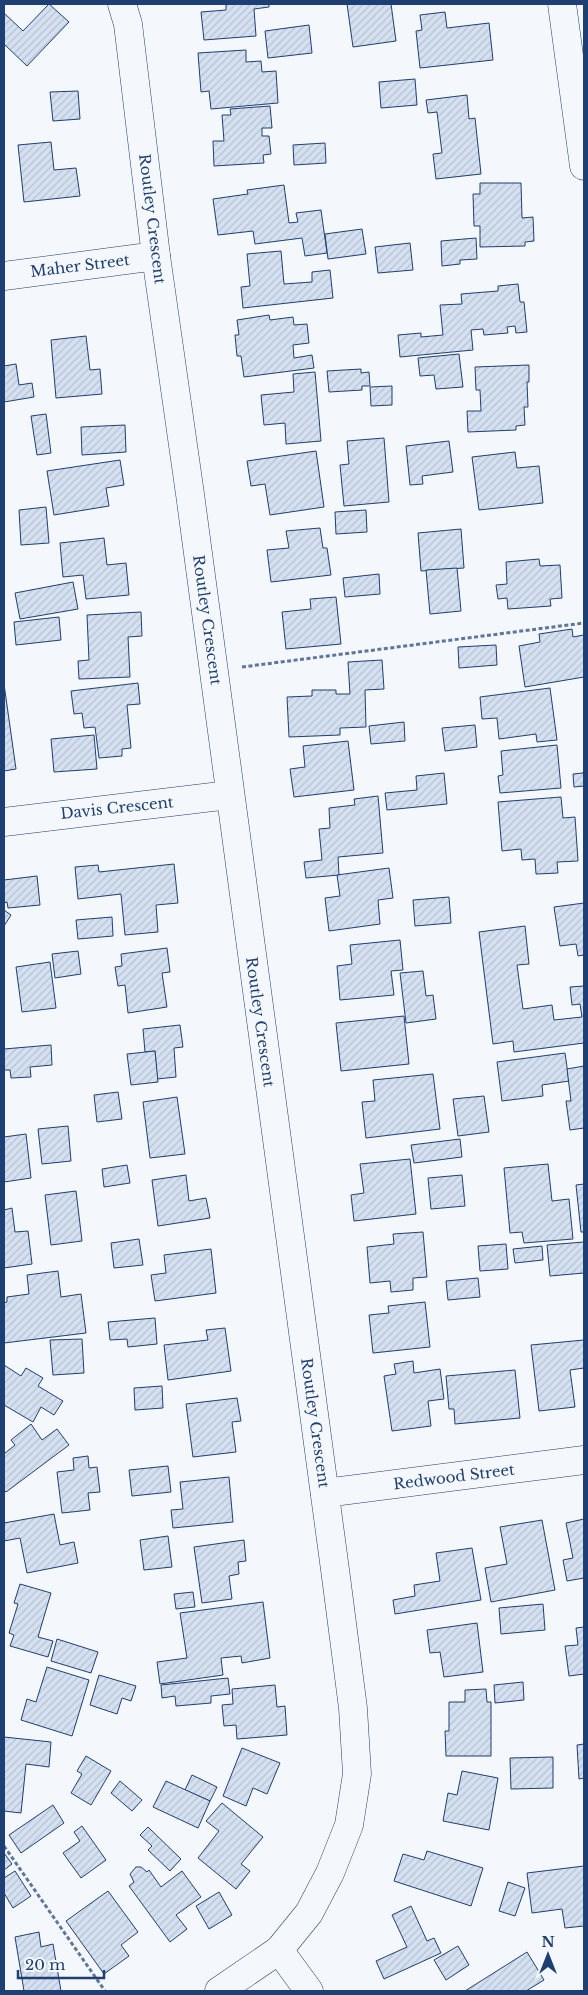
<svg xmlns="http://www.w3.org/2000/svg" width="588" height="1995" viewBox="0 0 588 1995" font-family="'Libre Baskerville',serif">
	<defs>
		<pattern id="building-hatch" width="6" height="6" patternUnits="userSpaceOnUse" patternTransform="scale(1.25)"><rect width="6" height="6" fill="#d5e0f0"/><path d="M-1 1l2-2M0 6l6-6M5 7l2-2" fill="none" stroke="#b6c1d1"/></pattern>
	</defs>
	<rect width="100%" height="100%" fill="#f4f7fb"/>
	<g fill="url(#building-hatch)" stroke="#1d3f73">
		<path d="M49,4L69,22L27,66L4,44V13L23,31Z"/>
		<path d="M226,4H269V7L254,9L256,36L204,40L201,12L226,10Z"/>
		<path d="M347,4H391L396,41L353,47Z"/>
		<path d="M445,12L447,28L489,23L493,60L420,68L416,31L422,30L420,15Z"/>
		<path d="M309,25L312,53L268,58L265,31Z"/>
		<path d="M246,50V62L261,61L262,72L276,71L278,103L211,109L209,91L201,92L198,53Z"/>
		<path d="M415,79L417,105L381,108L379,82Z"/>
		<path d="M78,91L80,119L53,121L50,92Z"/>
		<path d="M467,95L469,119L475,118L481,174L436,179L433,154L442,153L437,112L428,113L426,100Z"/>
		<path d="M270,106L272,128H262V136H269L271,154L263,155L264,163L214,166L213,141H224L222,115H231L230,109Z"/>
		<path d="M51,142L54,170L76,168L80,196L24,202L18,145Z"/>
		<path d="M325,143L326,163L294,165L293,145Z"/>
		<path d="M480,183H521L522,218L533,217L534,241L525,242V246L480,247V226H474L473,194H480Z"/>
		<path d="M284,185L289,223L298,222L296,213L321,210L327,253L305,256L302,238L255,244L253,231L218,235L213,199L248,194L247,190Z"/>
		<path d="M362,229L366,254L328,259L325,234Z"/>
		<path d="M476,238L477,259L460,260V264L442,266L441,241Z"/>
		<path d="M410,243L413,270L378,273L375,247Z"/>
		<path d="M281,251L284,284L312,282V272L330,270L333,298L243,308L241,287L250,286L247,254Z"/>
		<path d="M518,284L520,302H524L527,332L516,333L515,326L507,327L508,333L484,335L483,329L471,330L473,350L400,357L398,335L421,333V337L443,335L440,305L462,304L461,294L498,291V286Z"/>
		<path d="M269,315L270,320L293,317L294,325L307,324L309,343L293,345L294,358L312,355L314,368L244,377L241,356H237L235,335H239L237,320Z"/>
		<path d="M86,336L90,370L100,369L102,394L56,398L51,340Z"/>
		<path d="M459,354L463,387L436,389L434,375L420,376L418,358Z"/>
		<path d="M16,364L19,385L32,383L34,397L4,402V366Z"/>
		<path d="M529,365V382H527L528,407H524L525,425L516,426V430L468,432L467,411H481L480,390H476L475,367Z"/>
		<path d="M361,369V373L369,372L370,386H362V390L329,392L327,371Z"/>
		<path d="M315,372L321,441L286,444L285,423L264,425L261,395L294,392L293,374Z"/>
		<path d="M392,386V405L371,406L370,387Z"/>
		<path d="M46,414L51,453L37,455L31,416Z"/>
		<path d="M125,425L126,452L82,455L81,427Z"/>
		<path d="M384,438L389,502L344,506L340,465L349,464L347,441Z"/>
		<path d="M449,441L453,472L422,476L423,484L410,485L406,446Z"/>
		<path d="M316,451L324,507L270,515L265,484L251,486L247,461Z"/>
		<path d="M515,452L517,468L539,466L543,503L479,510L472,457Z"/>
		<path d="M120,460L124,485L106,488L109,506L54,515L47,471Z"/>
		<path d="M46,507L49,543L21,545L19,510Z"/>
		<path d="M366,510L367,532L336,534L335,512Z"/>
		<path d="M320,528L323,548H327L331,575L271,582L267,550L289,548L286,531Z"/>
		<path d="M461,529L464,568L421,571L418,533Z"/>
		<path d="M104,538L107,565L126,563L129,595L86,599L83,575L63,577L60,543Z"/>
		<path d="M539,559L540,566L560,565L562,598L550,599L551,606L508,609L507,598L498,599L496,585L507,584L506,562Z"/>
		<path d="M457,568L461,611L430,614L426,570Z"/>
		<path d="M379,574L380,594L345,597L343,578Z"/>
		<path d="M73,582L78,609L20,619L15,593Z"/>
		<path d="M336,597L341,644L286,649L282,612L311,609L310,599Z"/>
		<path d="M141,612L142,636L128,637L130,677L79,679L78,661L89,660L87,615Z"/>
		<path d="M59,617L61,640L16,645L14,622Z"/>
		<path d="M572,629L573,637L584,635V677L525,687L519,646L540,642L539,634Z"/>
		<path d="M496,645L497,665L459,668L458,647Z"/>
		<path d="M382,660L384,689L365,690L366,727L340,728V735L289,737L287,697L312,696V690H336V694H350L348,662Z"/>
		<path d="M138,683L140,704L127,705L131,748L122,749V756L99,758L95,727L84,728L82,713L74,714L71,691Z"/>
		<path d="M4,684L16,769L4,771Z"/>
		<path d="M550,688L557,740L537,742L536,734L499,739L497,718L482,719L480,697Z"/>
		<path d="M404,722L405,741L371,744L369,726Z"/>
		<path d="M475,725L477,747L445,751L442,728Z"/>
		<path d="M94,735L97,769L54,772L51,739Z"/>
		<path d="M348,741L354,790L294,797L290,769L305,767L303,746Z"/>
		<path d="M557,745L561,788L500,793L498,776L503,775L501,751Z"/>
		<path d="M584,770V786L574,787L573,774L583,773Z"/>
		<path d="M444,773L447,804L387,810L385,793L417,790L416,776Z"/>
		<path d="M378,796L383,853L338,857L339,875L306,878L304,862L322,860L319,829L330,828L329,808L355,805L354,799Z"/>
		<path d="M561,797L563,818L575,817L578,861L557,862L558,873L536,874L535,859L522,860L521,849L502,851L498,802Z"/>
		<path d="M174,864L178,903L156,905L158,932L125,935L121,894L78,899L75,867L98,865L99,872Z"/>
		<path d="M389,868L393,898L378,900L380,924L329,931L325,898L340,896L337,875Z"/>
		<path d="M37,876L40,905L8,908L7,902L4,903V880Z"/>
		<path d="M449,897L451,923L415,926L413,900Z"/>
		<path d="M584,903V955L578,956L576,944L560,946L554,907Z"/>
		<path d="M4,910L11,915L4,926Z"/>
		<path d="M112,917L113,936L78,939L76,920Z"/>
		<path d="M525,926L529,964L517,965L523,1009L552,1005L554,1020L582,1017L580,1004L572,1005L570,987L584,986V1043L514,1052L513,1041L493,1044L479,932Z"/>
		<path d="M400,940L403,970L391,971L394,995L340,1000L337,966L352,964L350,945Z"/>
		<path d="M167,948L170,972L162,973L167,1007L128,1013L125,985L118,986L115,967L122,966L121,954Z"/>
		<path d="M78,951L81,974L55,978L52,954Z"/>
		<path d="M50,962L56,1008L22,1012L16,967Z"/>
		<path d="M423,971L426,996L433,995L436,1019L406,1023L400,973Z"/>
		<path d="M404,1016L409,1064L341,1071L336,1023Z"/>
		<path d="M180,1025L183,1047L174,1048L176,1077L157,1079L155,1051L145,1052L143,1029Z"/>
		<path d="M51,1045L52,1065L30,1067L31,1077L11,1078L10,1070H4V1049Z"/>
		<path d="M155,1051L158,1082L131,1085L127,1054Z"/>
		<path d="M565,1053L569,1081L542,1085L543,1096L502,1101L497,1062Z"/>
		<path d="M584,1066V1128L570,1130L566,1101H571L567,1069Z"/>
		<path d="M433,1074L440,1129L366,1138L362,1102L375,1101L373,1080Z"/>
		<path d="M118,1092L122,1119L97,1122L94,1095Z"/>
		<path d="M484,1096L489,1132L458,1136L453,1099Z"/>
		<path d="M177,1097L185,1154L150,1158L143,1102Z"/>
		<path d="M68,1126L71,1161L42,1164L38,1129Z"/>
		<path d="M26,1134L31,1178L4,1182V1137Z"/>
		<path d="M460,1139L462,1157L414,1163L411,1145Z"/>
		<path d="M410,1159L416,1214L354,1221L351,1195L364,1193L360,1164Z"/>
		<path d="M548,1164L552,1201L569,1199L573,1239L524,1243L522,1232L510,1233L504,1168Z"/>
		<path d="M127,1165L130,1183L104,1187L102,1169Z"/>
		<path d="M186,1175L189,1201L206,1198L210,1218L158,1226L152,1180Z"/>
		<path d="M462,1175L465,1206L431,1209L428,1178Z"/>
		<path d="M584,1184V1232H581L576,1185Z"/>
		<path d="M76,1191L82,1241L51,1245L45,1195Z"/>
		<path d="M12,1208L15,1232L28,1231L32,1264L4,1268V1210Z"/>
		<path d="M423,1232L427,1277L413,1278V1290L391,1292L390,1281L370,1283L367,1247L394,1244L393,1234Z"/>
		<path d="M139,1239L143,1265L114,1268L111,1243Z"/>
		<path d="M584,1242V1273L550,1276L547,1245Z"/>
		<path d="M506,1244L508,1269L480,1271L478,1246Z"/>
		<path d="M542,1246L543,1260L515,1263L513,1249Z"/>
		<path d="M211,1249L216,1293L155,1301L151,1275L166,1273L164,1255Z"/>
		<path d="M58,1271L61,1297L81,1294L86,1333L4,1343V1303L7,1302V1297L29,1294L27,1275Z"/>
		<path d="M478,1278L480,1297L448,1300L446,1281Z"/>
		<path d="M425,1302L430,1347L373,1353L369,1315L389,1313L388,1306Z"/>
		<path d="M155,1318L157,1344L128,1347L127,1339L110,1340L108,1322Z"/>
		<path d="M225,1328L231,1371L168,1380L164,1345L208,1340L206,1330Z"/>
		<path d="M82,1339L84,1373L53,1375L50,1340Z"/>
		<path d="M584,1340V1368L570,1370L575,1407L539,1411L531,1345Z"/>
		<path d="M413,1361L414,1373L440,1369L444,1399L428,1401L431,1426L392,1431L384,1376L396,1374L394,1364Z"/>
		<path d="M4,1365L21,1376L26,1368L43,1378L38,1386L63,1401L54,1415L41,1407L33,1422L4,1405Z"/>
		<path d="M515,1370L520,1418L455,1424L454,1409H449L446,1376Z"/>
		<path d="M162,1386L163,1408L135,1410L134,1388Z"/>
		<path d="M237,1398L241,1421L232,1422L236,1452L193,1457L186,1404Z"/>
		<path d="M31,1424L42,1440L57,1429L69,1445L6,1492L4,1490V1454L15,1445L11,1440Z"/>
		<path d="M88,1456L89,1468L97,1467L100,1492L88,1493L90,1510L62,1513L57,1472L74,1470L73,1458Z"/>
		<path d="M168,1466L171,1492L132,1496L129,1470Z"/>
		<path d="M229,1477L233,1522L173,1528L171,1510L183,1509L180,1482Z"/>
		<path d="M54,1514L60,1545L74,1542L78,1563L27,1573L20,1538L4,1541V1523Z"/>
		<path d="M584,1519V1578L567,1581L563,1560L573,1558L566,1523Z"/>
		<path d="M542,1520L555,1590L491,1602L485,1568L507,1564L500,1527Z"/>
		<path d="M168,1536L172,1567L144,1570L140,1540Z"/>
		<path d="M244,1540L246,1561L238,1562L239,1574L229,1576L232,1599L202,1603L194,1547Z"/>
		<path d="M472,1548L481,1600L395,1614L393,1600L415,1596L414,1585L440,1581L436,1553Z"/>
		<path d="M20,1584L51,1593L38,1637L53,1641L48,1657L10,1646L14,1635L9,1633L18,1604L14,1603Z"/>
		<path d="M193,1592L195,1607L176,1609L174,1594Z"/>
		<path d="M263,1602L270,1658L242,1663L241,1656L221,1658L223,1675L160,1684L157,1662L187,1658L180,1613Z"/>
		<path d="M543,1604L545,1630L501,1634L499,1608Z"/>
		<path d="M477,1623L483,1672L444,1677L440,1652L430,1653L427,1630Z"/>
		<path d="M584,1627V1674L569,1676L565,1646L578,1645L576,1628Z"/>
		<path d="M57,1639L98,1652L91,1673L51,1661Z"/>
		<path d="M47,1667L89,1680L72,1736L21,1720L27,1699L36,1702Z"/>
		<path d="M99,1675L136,1686L131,1701L122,1698L117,1714L90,1705Z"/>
		<path d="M228,1678L230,1694L211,1696V1703L176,1706L175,1696L162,1698L161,1685Z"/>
		<path d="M523,1682L524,1700L495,1703L494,1685Z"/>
		<path d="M275,1685L277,1707L285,1706L287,1735L237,1739L236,1725L224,1726L222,1705L233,1704L232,1689Z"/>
		<path d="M486,1689L487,1702H491V1756H446L445,1731H449V1702H465V1690Z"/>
		<path d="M4,1737L51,1742L49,1767L26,1764L21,1813L4,1811Z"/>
		<path d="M584,1744V1778L579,1779L577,1745Z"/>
		<path d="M242,1748L280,1763L267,1794L253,1788L246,1806L223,1796Z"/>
		<path d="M86,1756L111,1771L91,1805L71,1793L82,1774L77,1771Z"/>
		<path d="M553,1757V1788L511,1789L510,1758Z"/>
		<path d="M462,1771L498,1778L489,1830L443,1821L448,1793L457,1795Z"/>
		<path d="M192,1775L217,1787L210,1801L185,1790Z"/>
		<path d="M120,1781L142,1800L132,1811L111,1793Z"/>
		<path d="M166,1781L210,1801L198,1828L153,1807Z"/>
		<path d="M222,1803L263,1837L241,1864L250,1871L236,1889L198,1858L219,1831L206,1821Z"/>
		<path d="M53,1805L64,1823L21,1853L9,1835Z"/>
		<path d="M82,1826L106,1860L81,1878L63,1853L80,1841L74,1832Z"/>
		<path d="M148,1827L181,1859L170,1871L148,1850L152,1846L140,1835Z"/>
		<path d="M427,1851L483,1868L471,1906L394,1881L403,1854L424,1860Z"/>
		<path d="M4,1853L12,1864L4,1870Z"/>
		<path d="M584,1866V1926L565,1928L562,1909L532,1913L527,1873Z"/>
		<path d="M136,1867H141L147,1872L149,1870L161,1887L182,1871L201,1897L176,1915L187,1929L170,1942L129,1886L134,1882L130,1874Z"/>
		<path d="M15,1871L31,1896L13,1908L4,1893V1878Z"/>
		<path d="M508,1882L525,1888L515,1916L499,1911Z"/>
		<path d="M108,1891L138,1932L121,1945L129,1956L104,1974L66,1921Z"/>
		<path d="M219,1892L232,1915L209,1929L196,1906Z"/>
		<path d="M411,1906L427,1941L434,1938L441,1953L384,1979L376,1961L407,1947L392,1915Z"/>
		<path d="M39,1932L41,1947L53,1944L61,1991H24L15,1937Z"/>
		<path d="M458,1946L469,1965L446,1980L434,1960Z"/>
		<path d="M527,1952L544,1980L526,1991H465Z"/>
	</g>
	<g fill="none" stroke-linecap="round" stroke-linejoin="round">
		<g stroke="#1d3f73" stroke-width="29">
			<g id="minor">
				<path d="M122,4L128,24L156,256L190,494L336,1577L353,1708L357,1774L349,1825L330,1873L309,1913L279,1950L219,1991"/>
				<path d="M562,4L584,166"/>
				<path d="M4,276L156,256"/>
				<path d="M4,822L229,795"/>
				<path d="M325,1493L584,1460"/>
				<path d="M279,1950L309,1991"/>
			</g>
		</g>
		<g stroke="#5e769c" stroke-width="3" stroke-dasharray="4 2.5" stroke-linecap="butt">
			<path d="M242,667L584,623"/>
			<path d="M4,1846L105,1991"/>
		</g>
		<use href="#minor" stroke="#f4f7fb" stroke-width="28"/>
	</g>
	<g text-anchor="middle" stroke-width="4" stroke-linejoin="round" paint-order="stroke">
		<g font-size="15" fill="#1d3f73" stroke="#f4f7fb">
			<text transform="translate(152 219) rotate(83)" y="5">Routley Crescent</text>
			<text transform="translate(80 266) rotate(-7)" y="5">Maher Street</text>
			<text transform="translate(207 620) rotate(82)" y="5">Routley Crescent</text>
			<text transform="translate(117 808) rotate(-6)" y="5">Davis Crescent</text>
			<text transform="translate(260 1022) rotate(82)" y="5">Routley Crescent</text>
			<text transform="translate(315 1423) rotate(82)" y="5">Routley Crescent</text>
			<text transform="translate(454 1477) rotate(-7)" y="5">Redwood Street</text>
		</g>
	</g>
	<rect width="588" height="1995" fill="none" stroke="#1d3f73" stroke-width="10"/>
	<g transform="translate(548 1955)" stroke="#f4f7fb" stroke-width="4" paint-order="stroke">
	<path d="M0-4L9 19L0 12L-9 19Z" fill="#1d3f73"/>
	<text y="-8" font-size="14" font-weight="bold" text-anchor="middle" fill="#1d3f73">N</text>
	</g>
	<path d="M18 1970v8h86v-8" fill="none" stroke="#1d3f73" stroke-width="2.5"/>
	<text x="25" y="1970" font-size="15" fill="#1d3f73" stroke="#f4f7fb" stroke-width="4" paint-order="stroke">20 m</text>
</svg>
